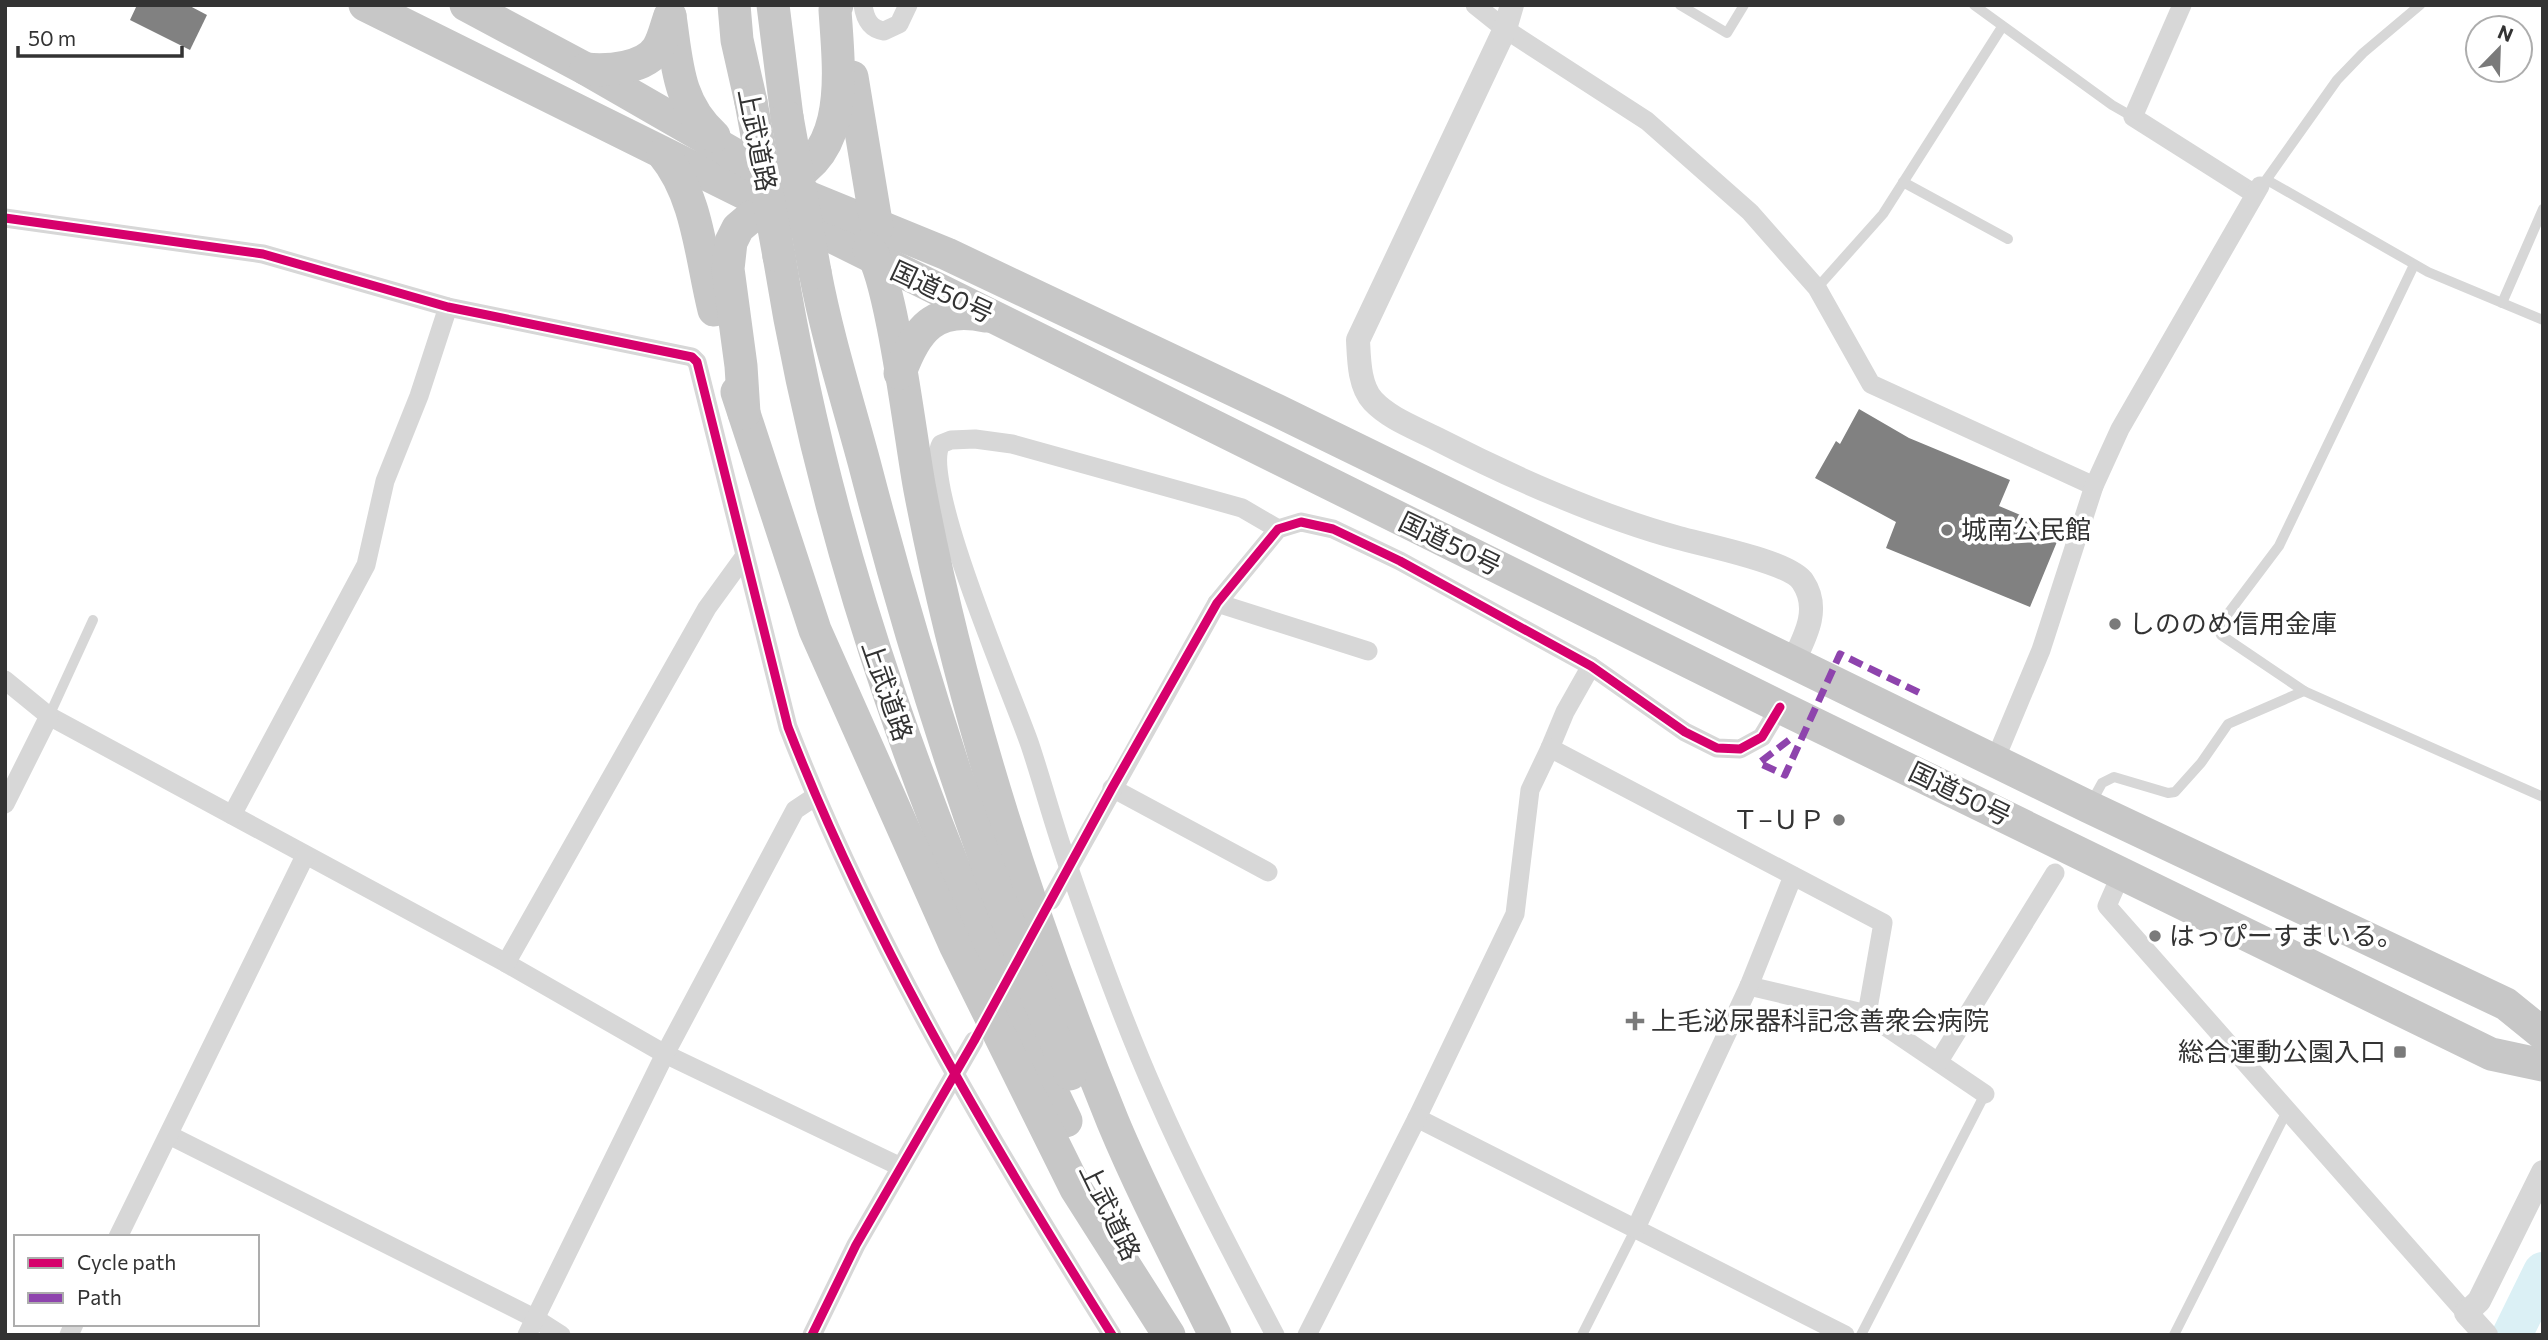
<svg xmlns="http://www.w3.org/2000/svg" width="2548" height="1340" viewBox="0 0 2548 1340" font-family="Commissioner,'Noto Sans JP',sans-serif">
	<rect width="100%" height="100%" fill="#fff"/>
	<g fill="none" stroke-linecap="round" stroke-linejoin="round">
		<path stroke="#dbf0f5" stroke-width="40" d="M2512,1335L2543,1272"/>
	</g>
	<g fill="#818181">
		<path d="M137,5H188L207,15L190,50L130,20Z"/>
		<path d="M1859,409L1909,438L2010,480L1999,506L2061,532L2030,607L1886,548L1896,522L1815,478L1836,441L1840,444Z"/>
	</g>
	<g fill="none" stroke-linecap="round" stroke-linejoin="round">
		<g stroke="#d7d7d7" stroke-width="10">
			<path d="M1680,5L1727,33L1744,5"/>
			<path d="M1974,5L2112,105L2133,117"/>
			<path d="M2267,180L2428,272L2543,320"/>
			<path d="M1903,182L2008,239"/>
			<path d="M2264,183L2337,80L2363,53L2420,5"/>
			<path d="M2414,265L2279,546L2218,627L2221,635L2304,691L2543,797"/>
			<path d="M1817,288L1883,214L2002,27"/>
			<path d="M2502,303L2543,209"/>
			<path d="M49,716L93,620"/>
			<path d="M2091,803L2102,783L2114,777L2168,793L2175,792L2201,763L2228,724L2304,691"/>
			<path d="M1582,1335L1636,1228"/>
			<path d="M1861,1335L1985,1094"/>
			<path d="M2174,1335L2287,1111"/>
		</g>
		<g stroke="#d7d7d7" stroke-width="19">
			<path d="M863,5C865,19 870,29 884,31L899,24L908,5"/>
			<path d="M1475,5L1505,29L1647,121L1750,212L1817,288L1871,384L2094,486"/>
			<path d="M2182,5L2133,117L2253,193"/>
			<path d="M5,218L263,254L448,307L692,357L697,362L788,727C871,941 990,1141 1112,1335"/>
			<path d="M1217,603L1368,651"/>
			<path d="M5,680L49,716L506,963L665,1054L901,1167"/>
			<path d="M1550,748L1565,712L1591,666"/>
			<path d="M1995,760L2041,650L2094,486L2120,429L2260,186"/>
			<path d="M1112,788L1268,872"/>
			<path d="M5,804L49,716"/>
			<path d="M232,815L366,565L385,481L419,396L448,307"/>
			<path d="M2122,872L2107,906L2466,1313"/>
			<path d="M1051,900L1217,603L1278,529L1301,522L1333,529L1400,561L1591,666L1685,732L1717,748L1740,749L1762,737L1780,707"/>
			<path d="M506,963L707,608L744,557"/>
			<path d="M1749,986L1867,1014L1883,923L1550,748L1530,790L1515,914L1417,1118L1845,1335"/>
			<path d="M1867,1014L1985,1094"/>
			<path d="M1939,1061L2055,873"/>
			<path d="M169,1135L536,1319L561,1335"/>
			<path d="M1636,1228L1749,986L1793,876"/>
			<path d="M118,1237L305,856"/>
			<path d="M69,1335L74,1324"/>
			<path d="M527,1335L665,1054L795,810L816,796"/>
			<path d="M812,1335L856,1245L974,1041"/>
			<path d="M1275,1335C1233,1255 1191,1176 1155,1093C1123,1021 1096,946 1070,871C1055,830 1044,787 1030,745C1014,698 919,480 941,444L951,440L975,439L1012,444L1242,508L1278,529"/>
			<path d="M1307,1335L1417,1118"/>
		</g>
		<g stroke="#d7d7d7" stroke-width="24">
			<path d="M1512,5L1505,29L1358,340C1359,359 1359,386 1373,401C1390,419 1416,428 1437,439C1509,476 1601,517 1679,538C1704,545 1791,562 1803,582C1821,609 1805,637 1793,662"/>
			<path d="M2486,1335L2466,1313L2479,1301L2543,1172"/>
		</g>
		<g stroke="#c7c7c7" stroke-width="33">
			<path d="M365,5L1780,707L2491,1054L2543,1065"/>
			<path d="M466,5L586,69L810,198L947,254L1276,410L2089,807L2506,1004L2543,1034"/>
			<path d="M734,5L737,40L751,102"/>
			<path d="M773,5L787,117"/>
			<path d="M670,16C677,62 677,103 714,136"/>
			<path d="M586,69C607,71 645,69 658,48C664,38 666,26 670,16"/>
			<path d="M852,77L877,228"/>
			<path d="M663,154C698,196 701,258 714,310"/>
			<path d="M775,184C852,160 839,73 835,10L837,5"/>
			<path d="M869,249C892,276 911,444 920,490C961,706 1030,918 1113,1122C1143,1194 1180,1264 1215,1335"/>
			<path d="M779,256C828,561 933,844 1066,1121"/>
			<path d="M815,272C827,336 847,399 864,462C918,670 984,877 1070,1074"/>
			<path d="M900,373C916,329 935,305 986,316"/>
			<path d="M737,392L815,630L956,947L1076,1189L1169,1335"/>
			<path d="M744,413L741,366L728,269L731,242L738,228L751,217L786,202"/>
		</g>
		<g stroke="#c7c7c7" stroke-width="33">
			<path d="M751,102L779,256"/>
			<path d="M787,117L815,272"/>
		</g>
		<path stroke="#8e44ad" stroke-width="7" stroke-dasharray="14 7" stroke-linecap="butt" d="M1789,740L1759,763L1785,775L1840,654L1920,693"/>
		<g stroke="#fff" stroke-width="13">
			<g id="cycleway">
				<path d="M5,218L263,254L448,307L692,357L697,362L788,727C871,941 990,1141 1112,1335"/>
				<path d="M812,1335L856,1245L974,1041L1112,788L1217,603L1278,529L1301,522L1333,529L1400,561L1591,666L1685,732L1717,748L1740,749L1762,737L1780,707"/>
			</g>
		</g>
		<use href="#cycleway" stroke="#d6006c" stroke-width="9"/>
	</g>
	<g fill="#7a7a7a" stroke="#fff" stroke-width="2.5">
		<circle cx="1947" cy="530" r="7"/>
		<circle cx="2115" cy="624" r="7"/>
		<circle cx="1839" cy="820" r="7"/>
		<circle cx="2155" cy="936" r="7"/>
		<path d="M1631.5 1010.5h7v7h7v7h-7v7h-7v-7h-7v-7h7z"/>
		<rect x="2393" y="1045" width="14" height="14" rx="3.5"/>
	</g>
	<g text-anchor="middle" stroke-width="7" stroke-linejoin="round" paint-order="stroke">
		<g font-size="26" fill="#333" stroke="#fff">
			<text transform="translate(757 140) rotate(79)" y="9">上武道路</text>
			<text transform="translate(942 292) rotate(25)" y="9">国道50号</text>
			<text transform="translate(1450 544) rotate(26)" y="9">国道50号</text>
			<text transform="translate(887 691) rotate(71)" y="9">上武道路</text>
			<text transform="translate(1960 794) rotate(26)" y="9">国道50号</text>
			<text transform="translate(1110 1212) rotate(64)" y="9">上武道路</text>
		</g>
		<g font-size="26" fill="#333" stroke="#fff" text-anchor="start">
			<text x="1961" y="539">城南公民館</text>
			<text x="2129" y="633">しののめ信用金庫</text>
			<text x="1825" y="829" text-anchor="end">Ｔ−ＵＰ</text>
			<text x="2169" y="945">はっぴーすまいる。</text>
			<text x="1651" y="1030">上毛泌尿器科記念善衆会病院</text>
			<text x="2386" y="1061" text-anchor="end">総合運動公園入口</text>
		</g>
	</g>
	<rect width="2548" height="1340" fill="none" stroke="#333333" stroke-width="14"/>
	<rect x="14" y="1235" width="245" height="91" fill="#ffffff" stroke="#adadad" stroke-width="2"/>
	<rect x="28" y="1258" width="35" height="10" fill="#d6006c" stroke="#adadad" stroke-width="2"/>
	<text x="77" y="1270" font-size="21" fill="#333333">Cycle path</text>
	<rect x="28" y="1293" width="35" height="10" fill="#8e44ad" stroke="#adadad" stroke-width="2"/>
	<text x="77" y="1305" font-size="21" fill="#333333">Path</text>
	<g transform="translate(2499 49) rotate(23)"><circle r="33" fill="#ffffff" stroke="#adadad" stroke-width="2"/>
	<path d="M0-5L12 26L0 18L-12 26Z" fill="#7a7a7a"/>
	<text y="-10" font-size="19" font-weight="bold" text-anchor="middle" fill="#333333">N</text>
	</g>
	<path d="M18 46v10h164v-10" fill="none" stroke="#333333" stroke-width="3.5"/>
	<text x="28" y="46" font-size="21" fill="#333333" stroke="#ffffff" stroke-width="5" paint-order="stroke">50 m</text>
</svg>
